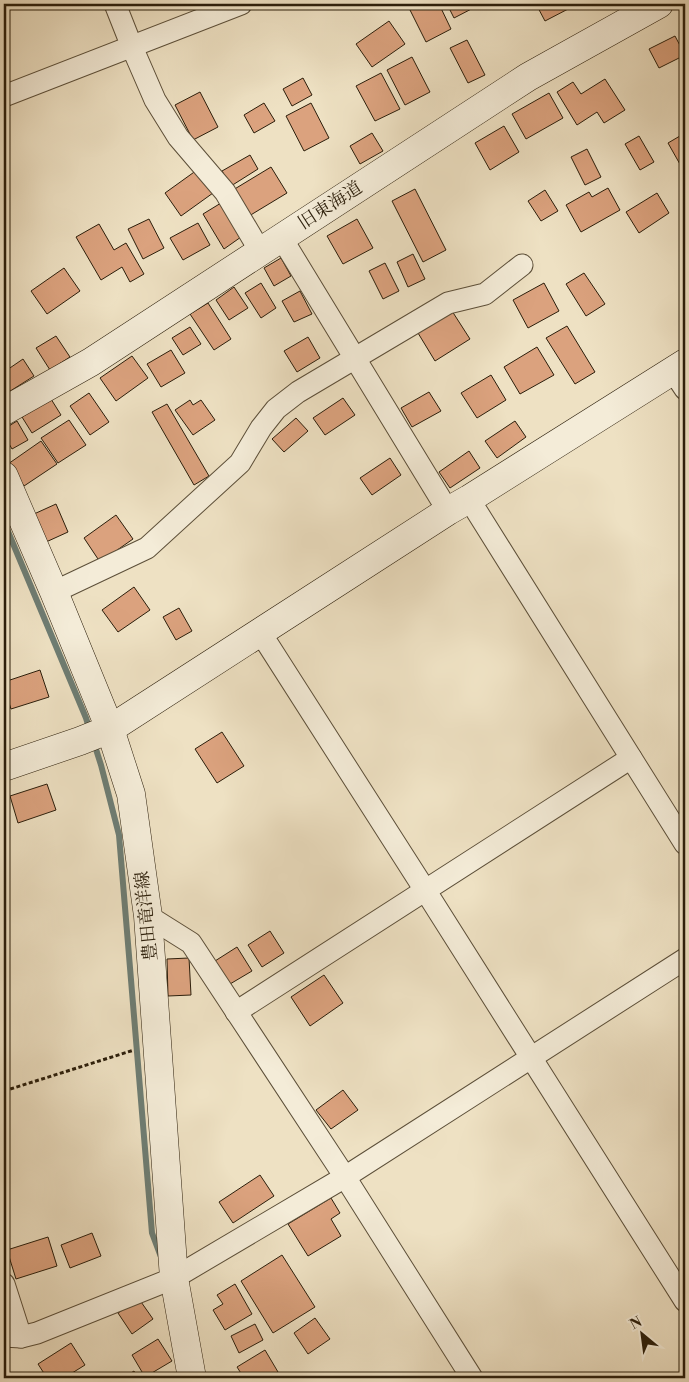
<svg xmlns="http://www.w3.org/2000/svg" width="689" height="1382" viewBox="0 0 689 1382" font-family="'Libre Bodoni','Noto Serif JP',serif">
	<rect width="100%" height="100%" fill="#eee1c3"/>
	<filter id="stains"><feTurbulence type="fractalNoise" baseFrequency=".004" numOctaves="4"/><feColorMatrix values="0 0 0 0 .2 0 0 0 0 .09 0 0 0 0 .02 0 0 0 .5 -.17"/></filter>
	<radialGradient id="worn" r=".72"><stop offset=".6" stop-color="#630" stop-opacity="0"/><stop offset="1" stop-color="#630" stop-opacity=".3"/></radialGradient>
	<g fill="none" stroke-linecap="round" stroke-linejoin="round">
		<g stroke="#6e7d73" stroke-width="6">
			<path d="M4,522L86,718L90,731"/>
			<path d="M94,743L101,765L119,835L152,1233L161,1257"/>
		</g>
	</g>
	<g fill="#dba27e" stroke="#2b1e0b">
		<path d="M413,4H439L451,29L426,42L408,6Z"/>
		<path d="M447,4H481L454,18Z"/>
		<path d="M536,4H568L570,8L545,21Z"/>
		<path d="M389,21L405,44L372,67L356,44Z"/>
		<path d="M675,36L685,55L659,68L649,49Z"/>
		<path d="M467,40L485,75L468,83L450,48Z"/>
		<path d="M412,57L430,92L405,105L387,70Z"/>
		<path d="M381,73L400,109L375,121L356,86Z"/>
		<path d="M303,78L312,95L292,106L283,89Z"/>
		<path d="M605,79L625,110L604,123L597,112L577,125L557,92L573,82L581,94Z"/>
		<path d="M200,92L218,127L193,140L175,105Z"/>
		<path d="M549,93L563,118L526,139L512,114Z"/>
		<path d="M264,103L275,121L254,133L244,115Z"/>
		<path d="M311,103L329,138L304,151L286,116Z"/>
		<path d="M4,121L9,136L4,138Z"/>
		<path d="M504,126L519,152L490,170L475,143Z"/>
		<path d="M372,133L383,151L360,164L350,146Z"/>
		<path d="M685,133V163L681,166L668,143Z"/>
		<path d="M639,136L654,162L640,170L625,144Z"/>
		<path d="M587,149L601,177L585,185L571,157Z"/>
		<path d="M250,155L258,169L231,186L222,171Z"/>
		<path d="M271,167L287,193L249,216L233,190Z"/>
		<path d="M197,170L213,193L181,216L165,193Z"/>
		<path d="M608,188L620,210L581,232L566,205L589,192L592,197Z"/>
		<path d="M415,189L446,250L423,262L392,201Z"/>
		<path d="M545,190L558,211L541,221L528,201Z"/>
		<path d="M657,193L669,213L639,233L626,212Z"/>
		<path d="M221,203L241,237L224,249L203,214Z"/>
		<path d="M149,219L164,248L143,259L128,229Z"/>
		<path d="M357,219L373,248L343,264L327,236Z"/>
		<path d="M198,223L210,245L183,260L170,238Z"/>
		<path d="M99,224L114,250L126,243L144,274L130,282L122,267L101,280L76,237Z"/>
		<path d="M413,254L425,279L408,287L397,262Z"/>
		<path d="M281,258L291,276L274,286L264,268Z"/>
		<path d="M385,263L399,291L383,299L369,271Z"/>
		<path d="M64,268L80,291L47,314L31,291Z"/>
		<path d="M4,271H5L7,296L4,297Z"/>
		<path d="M584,273L605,304L586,316L566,284Z"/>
		<path d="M261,283L276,308L261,318L245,293Z"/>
		<path d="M544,283L559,311L528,328L513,300Z"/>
		<path d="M234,287L248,308L229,320L216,300Z"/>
		<path d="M300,291L312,314L294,322L282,301Z"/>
		<path d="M208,303L231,339L214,350L190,314Z"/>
		<path d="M452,311L470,339L435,361L418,333Z"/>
		<path d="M567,326L595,372L575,384L546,338Z"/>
		<path d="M190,327L201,344L183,355L172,338Z"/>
		<path d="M56,336L70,357L50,370L36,348Z"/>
		<path d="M308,337L320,358L297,372L284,351Z"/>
		<path d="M537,347L554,375L520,394L504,367Z"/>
		<path d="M171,350L185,373L161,387L147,364Z"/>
		<path d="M132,356L148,378L116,401L100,378Z"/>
		<path d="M23,359L34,376L4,395V372Z"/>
		<path d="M491,375L506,400L477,418L461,393Z"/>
		<path d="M429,392L441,411L412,427L401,408Z"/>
		<path d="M89,393L109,422L90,435L70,406Z"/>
		<path d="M343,398L355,415L325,435L313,418Z"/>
		<path d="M51,399L61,415L32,433L22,417Z"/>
		<path d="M190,400L193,405L201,400L215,420L193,435L175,410Z"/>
		<path d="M167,404L209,476L194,485L152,412Z"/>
		<path d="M296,418L308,431L284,452L272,439Z"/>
		<path d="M69,420L86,445L58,463L41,438Z"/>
		<path d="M17,421L28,440L12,449L4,435V429Z"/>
		<path d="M515,421L526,437L497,458L485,441Z"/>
		<path d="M41,441L57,464L24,486L8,464Z"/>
		<path d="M469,451L480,468L450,488L439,472Z"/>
		<path d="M390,458L401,475L372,495L360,478Z"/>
		<path d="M56,504L68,532L46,542L34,514Z"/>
		<path d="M116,515L133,539L100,562L84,538Z"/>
		<path d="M134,587L150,610L118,632L102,610Z"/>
		<path d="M179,608L192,631L176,640L163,617Z"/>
		<path d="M40,670L49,697L11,709L4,687V682Z"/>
		<path d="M222,732L244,766L217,783L195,749Z"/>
		<path d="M47,784L56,810L18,823L10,796Z"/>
		<path d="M270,931L284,953L262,967L248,945Z"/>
		<path d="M237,947L252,971L230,984L215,961Z"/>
		<path d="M189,958L191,995L168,996L167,959Z"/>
		<path d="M324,975L343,1003L310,1026L291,997Z"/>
		<path d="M343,1090L358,1110L331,1129L316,1110Z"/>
		<path d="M260,1175L274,1196L233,1223L219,1202Z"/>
		<path d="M331,1198L340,1213L331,1219L341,1236L308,1256L288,1224Z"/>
		<path d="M92,1233L101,1256L70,1268L61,1245Z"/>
		<path d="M48,1237L57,1266L16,1279L7,1250Z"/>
		<path d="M282,1255L315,1307L273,1333L241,1281Z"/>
		<path d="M235,1284L252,1314L225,1330L213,1310L223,1304L217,1295Z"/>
		<path d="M139,1299L153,1319L132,1334L118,1313Z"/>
		<path d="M315,1318L330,1339L308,1354L294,1333Z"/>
		<path d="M255,1324L263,1340L239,1353L231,1336Z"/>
		<path d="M158,1339L172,1361L145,1377L132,1355Z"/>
		<path d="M71,1343L85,1365L64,1378H47L38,1364Z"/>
		<path d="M265,1350L278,1372L267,1378H244L237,1367Z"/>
		<path d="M134,1371L138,1378H123Z"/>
	</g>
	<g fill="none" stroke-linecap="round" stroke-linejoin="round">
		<g stroke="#5c4f39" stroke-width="23">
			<g id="street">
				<path d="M115,4L132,47L155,100L178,137L225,192L260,251"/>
				<path d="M4,96L241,4"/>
				<path d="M281,237L448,511"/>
				<path d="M673,371L685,389"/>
				<path d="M469,499L685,844"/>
				<path d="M54,592L147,548L240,463L261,428L276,409L298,392L448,303L485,294L522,265"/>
				<path d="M260,632L425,890L685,1301"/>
				<path d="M148,916L191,943L345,1177L472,1378"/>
				<path d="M236,1012L631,758"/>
				<path d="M4,1284L21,1337"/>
				<path d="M4,1336L21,1337L37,1333L174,1278L345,1177L685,959"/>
			</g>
		</g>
		<g stroke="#2b1e0b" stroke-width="29">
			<g id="secondary">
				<path d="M4,411L91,362L528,77L659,4"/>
				<path d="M4,476L54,592L110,729L131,794L148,916L174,1278L192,1378"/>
				<path d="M4,767L80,741L110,729L448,511L469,499L685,363"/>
			</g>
		</g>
		<path stroke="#2b1e0b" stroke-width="3" stroke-dasharray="4 2.5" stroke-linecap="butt" d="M4,1091L134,1050"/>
		<use href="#street" stroke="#f4ecd8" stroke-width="21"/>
		<use href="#secondary" stroke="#f4ecd8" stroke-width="28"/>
	</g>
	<g text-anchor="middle" stroke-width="4.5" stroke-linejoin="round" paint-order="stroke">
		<g font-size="18" fill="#2b1e0b" stroke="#f4ecd8">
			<text transform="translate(330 205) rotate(-33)" y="6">旧東海道</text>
			<text transform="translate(146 916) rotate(-96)" y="6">豊田竜洋線</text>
		</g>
	</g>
	<rect width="689" height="1382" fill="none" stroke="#eee1c3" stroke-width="20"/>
	<rect x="5" y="5" width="679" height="1372" fill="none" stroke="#2b1e0b" stroke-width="2.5"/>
	<rect x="10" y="10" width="669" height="1362" fill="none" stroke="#2b1e0b"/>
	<g transform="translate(642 1334) rotate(331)" stroke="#f4ecd8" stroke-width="4" paint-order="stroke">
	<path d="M0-4L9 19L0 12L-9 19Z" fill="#2b1e0b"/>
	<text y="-8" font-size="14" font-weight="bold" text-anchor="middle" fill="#2b1e0b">N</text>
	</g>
	<rect width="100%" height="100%" filter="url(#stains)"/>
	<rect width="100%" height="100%" fill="url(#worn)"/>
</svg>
